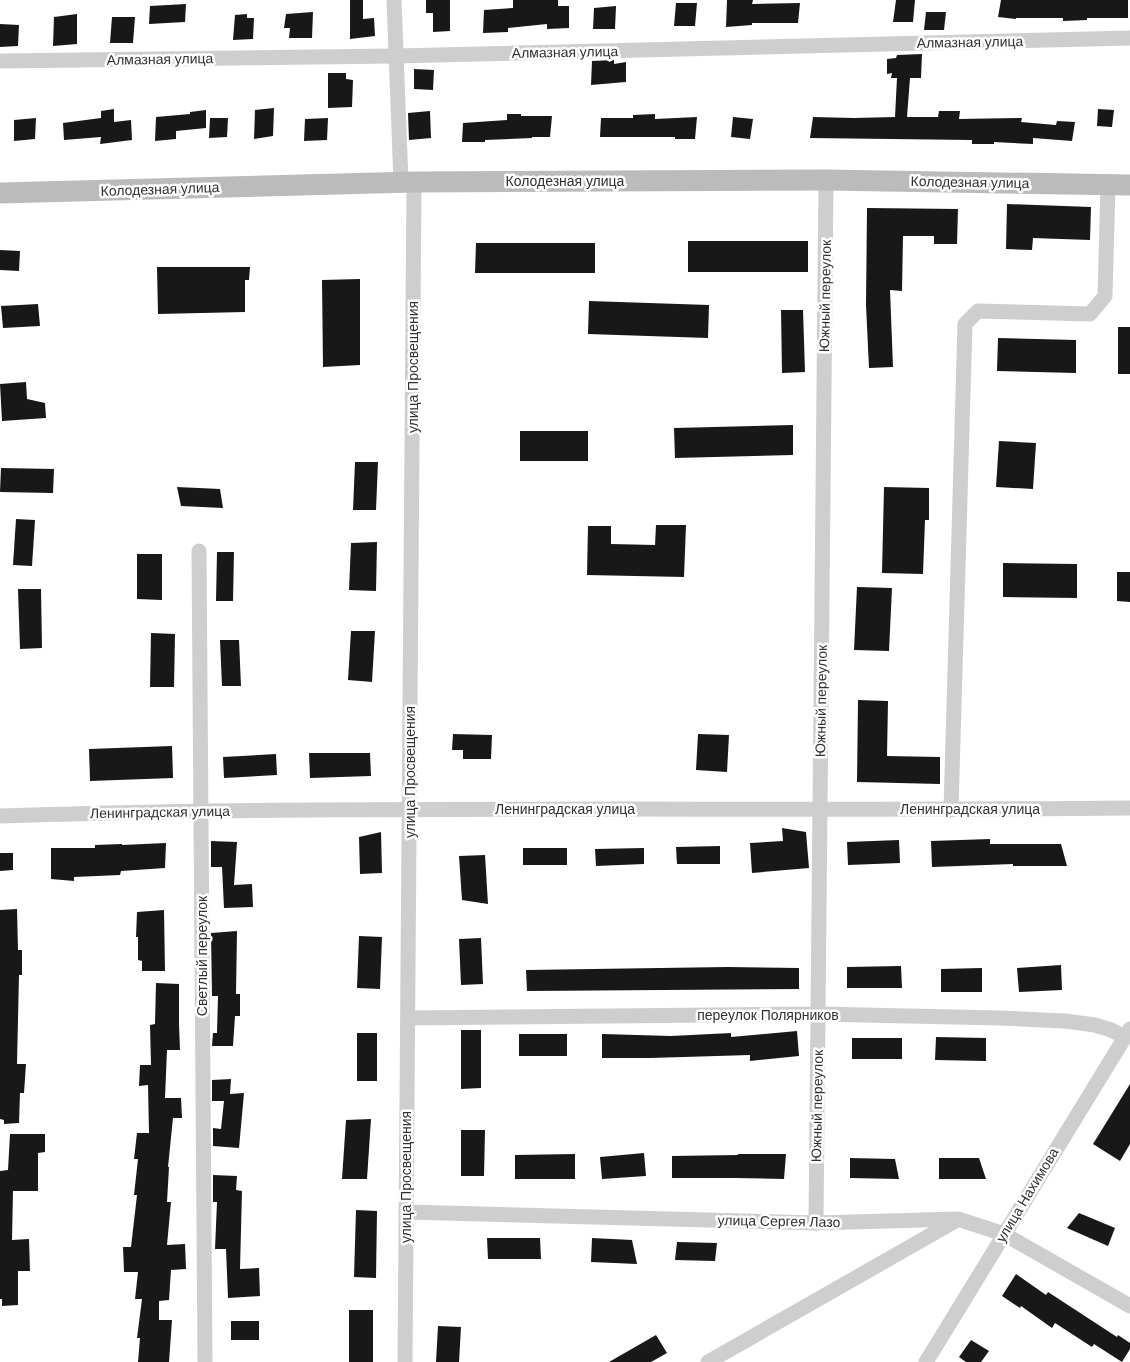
<svg xmlns="http://www.w3.org/2000/svg" width="1130" height="1362" viewBox="0 0 1130 1362" font-family="'DM Sans',sans-serif">
	<rect width="100%" height="100%" fill="#fff"/>
	<g fill="#181818">
		<path d="M350,0H363V19L374,18L375,36L350,39Z"/>
		<path d="M426,0H450V31L433,32V13H426Z"/>
		<path d="M513,0H558V6H569V28L547,29V24L508,28V32L483,33L484,10L513,8Z"/>
		<path d="M727,0H753L752,4L800,3L798,23H752V25L726,27Z"/>
		<path d="M896,0H915L913,22H893Z"/>
		<path d="M1001,0H1128V18H1087V20L1063,21V18H1016V19L998,17Z"/>
		<path d="M676,3H697L695,26H674Z"/>
		<path d="M186,4L185,22L149,24L150,6Z"/>
		<path d="M616,6L615,29H593L594,8Z"/>
		<path d="M313,12L312,38H289L290,28H284L286,14Z"/>
		<path d="M926,12H946L944,30H924Z"/>
		<path d="M77,14V44L53,46L54,17Z"/>
		<path d="M247,14V18H254L253,39L233,40L235,15Z"/>
		<path d="M112,17H135L133,43H110Z"/>
		<path d="M0,24L19,25L18,46L0,47Z"/>
		<path d="M922,54L921,78H910L907,117H938L939,111H960L959,119L1022,118L1021,122L1056,125L1057,121L1075,122L1072,141L1033,138V144L994,142V144H972V140L810,138L813,117L854,118L895,117L897,78H891L892,73L887,74V59L896,58L897,55Z"/>
		<path d="M614,60V64L626,62V82L591,85L592,61Z"/>
		<path d="M414,69L434,70L433,90L414,89Z"/>
		<path d="M328,73H346V79L353,80L352,107L328,108Z"/>
		<path d="M274,108L273,136L254,139L255,110Z"/>
		<path d="M114,109V122L131,120L132,140L100,144L101,137L64,140L63,123L101,118V111Z"/>
		<path d="M1098,109L1114,110L1112,127L1097,126Z"/>
		<path d="M206,110V128L176,131V139L155,141L156,117L190,114V112Z"/>
		<path d="M430,111L431,138L409,140L408,113Z"/>
		<path d="M507,114H521V116H552L550,137H532V138L485,140V142H462L463,123L507,120Z"/>
		<path d="M655,114V119L697,117L695,139H675V137H600L601,118H633V115Z"/>
		<path d="M733,117L753,119L750,139L731,137Z"/>
		<path d="M36,118L35,139L14,141V120Z"/>
		<path d="M210,118H228L227,137L209,138Z"/>
		<path d="M328,118L327,140L304,141L305,119Z"/>
		<path d="M1007,204L1091,207L1090,240L1033,238L1032,250L1006,249Z"/>
		<path d="M867,208L958,209L957,244H934V236H903L902,291L890,290L893,367L869,368L866,305Z"/>
		<rect x="688" y="241" width="120" height="31"/>
		<path d="M476,243H595V273H475Z"/>
		<path d="M0,250L20,251L19,271L0,270Z"/>
		<path d="M157,267H250L249,280H245V312L158,314Z"/>
		<path d="M360,279V365L323,367L322,280Z"/>
		<path d="M589,301L709,305L708,338L588,334Z"/>
		<path d="M38,304L40,326L3,328L1,306Z"/>
		<path d="M781,310H803L805,372L782,373Z"/>
		<rect x="1118" y="327" width="12" height="47"/>
		<path d="M998,338L1076,340V373L997,371Z"/>
		<path d="M26,382L27,399L45,403L46,418L2,421L0,384Z"/>
		<path d="M793,425V455L675,458L674,428Z"/>
		<rect x="520" y="431" width="68" height="30"/>
		<path d="M999,441L1036,443L1033,489L996,487Z"/>
		<path d="M355,462H378L376,510H353Z"/>
		<path d="M1,468L54,469L53,493L0,492Z"/>
		<path d="M177,487L220,489L223,508L181,506Z"/>
		<path d="M884,487L929,488V520H925L923,574L882,573Z"/>
		<path d="M16,519L35,520L32,566L13,565Z"/>
		<path d="M656,525H686L684,577L587,575L588,526H611V544L655,545Z"/>
		<path d="M377,542L376,591L349,590L351,543Z"/>
		<path d="M217,552H234L233,601H216Z"/>
		<path d="M137,554H162V600L137,599Z"/>
		<path d="M1003,563L1077,564V598L1003,597Z"/>
		<path d="M1117,572H1130V602L1117,601Z"/>
		<path d="M857,587L892,588L889,651L854,650Z"/>
		<path d="M18,589H41L42,648L20,649Z"/>
		<path d="M351,631H375L372,682L348,680Z"/>
		<path d="M151,633L175,634L174,687H150Z"/>
		<path d="M220,640H239L241,686H222Z"/>
		<path d="M858,700L888,701L887,756L940,757V784L857,782Z"/>
		<path d="M453,734L492,735L491,759H463V750H452Z"/>
		<path d="M698,734L729,735L727,772L696,770Z"/>
		<path d="M172,746L173,778L90,781L89,749Z"/>
		<path d="M309,753H370L371,776L310,778Z"/>
		<path d="M276,754L277,775L224,778L223,757Z"/>
		<path d="M782,828L806,832L809,868L752,873L750,843L783,841Z"/>
		<path d="M381,832L382,873L360,874L359,837Z"/>
		<path d="M990,839V844H1061L1067,866H1013V864L932,867L931,841Z"/>
		<path d="M899,840L900,863L848,865L847,842Z"/>
		<path d="M211,841L237,842L234,885L252,884L253,907L224,908L222,867H211Z"/>
		<path d="M166,843L165,868L121,871L120,875L74,877V881L51,879V848H95V845L122,844V845Z"/>
		<path d="M720,846V864H677L676,847Z"/>
		<rect x="523" y="848" width="44" height="17"/>
		<path d="M644,848V864L596,866L595,849Z"/>
		<path d="M0,853H13V870L0,871Z"/>
		<path d="M485,855L488,904L462,900L459,856Z"/>
		<path d="M17,909L18,950H22V975H19L17,1064H26L24,1093H20L19,1123L4,1124V1120L0,1119V910Z"/>
		<path d="M164,910L165,971H142V961L138,960V937H136L137,912Z"/>
		<path d="M237,931L236,994H240V1016H235L233,1046H212L213,1033H217L218,996H212L211,933Z"/>
		<path d="M359,936L382,937L380,989L357,988Z"/>
		<path d="M481,938L483,984L461,985L459,939Z"/>
		<path d="M1061,965L1062,990L1019,992L1017,968Z"/>
		<path d="M901,966L902,988H847V967Z"/>
		<path d="M727,967L799,968V989L527,991L526,970Z"/>
		<path d="M982,968V992H941V969Z"/>
		<path d="M156,983L179,984V1024L180,1050H167L165,1098H181L182,1118H173L168,1167H169L167,1202H171L167,1245L185,1244L186,1269L171,1270L169,1300L159,1301V1320H172L169,1362H138L140,1338H137L142,1299H135L138,1272H124L123,1247H131L137,1195H134L138,1159H134L137,1133H149L148,1085L139,1086L140,1065H151L150,1025L155,1024Z"/>
		<path d="M461,1030H481V1088L461,1089Z"/>
		<path d="M797,1031L799,1056L750,1061V1055L650,1058H602V1034L671,1036L731,1033V1037Z"/>
		<rect x="357" y="1033" width="20" height="48"/>
		<rect x="519" y="1034" width="48" height="22"/>
		<path d="M936,1037L986,1038V1061L935,1060Z"/>
		<rect x="852" y="1038" width="50" height="21"/>
		<path d="M231,1079L230,1094L244,1093L239,1148L213,1146V1128L221,1129L224,1101H212V1080Z"/>
		<path d="M1130,1084V1144L1120,1161L1093,1144Z"/>
		<path d="M371,1119L367,1179H342L346,1120Z"/>
		<path d="M461,1130H485L484,1176H461Z"/>
		<path d="M10,1134H45V1152L38,1153V1191H13L12,1240L29,1239L30,1271H18V1305L2,1306V1299H0V1171L8,1170Z"/>
		<path d="M644,1153L646,1176L602,1179L600,1157Z"/>
		<path d="M575,1154V1179H515V1155Z"/>
		<path d="M738,1154H786L784,1179L735,1178H672V1156L738,1155Z"/>
		<path d="M850,1158L895,1159L899,1179L850,1178Z"/>
		<path d="M939,1158H979L986,1179H939Z"/>
		<path d="M213,1175L237,1176L236,1190L242,1191L240,1269L259,1268L260,1296L228,1298L226,1249H215L217,1202H213Z"/>
		<path d="M356,1210L377,1211L376,1278L354,1277Z"/>
		<path d="M1079,1213L1115,1228L1108,1246L1067,1228Z"/>
		<path d="M487,1238H540L541,1259H488Z"/>
		<path d="M592,1238L632,1240L637,1264L591,1262Z"/>
		<path d="M677,1242L717,1243L715,1261L675,1260Z"/>
		<path d="M1016,1274L1046,1295L1048,1292L1117,1337L1118,1335L1130,1343V1349L1122,1362L1094,1344L1092,1347L1055,1323L1052,1328L1021,1306L1020,1308L1002,1296Z"/>
		<rect x="349" y="1310" width="24" height="52"/>
		<rect x="231" y="1321" width="28" height="19"/>
		<path d="M438,1326L461,1327L459,1362H436Z"/>
		<path d="M656,1335L667,1353L651,1362H609Z"/>
		<path d="M971,1340L989,1351L981,1362H966L959,1357Z"/>
	</g>
	<g fill="none" stroke-linecap="round" stroke-linejoin="round">
		<g stroke="#cecece" stroke-width="15">
			<path d="M394,0L401,182"/>
			<path d="M0,61L396,56L1130,38"/>
			<path d="M199,551L205,1362"/>
			<path d="M951,810L965,324L978,311L1090,314L1105,296L1108,185"/>
			<path d="M0,816C68,814 136,812 204,811C513,807 821,811 1130,808"/>
			<path d="M408,1018L818,1014L1000,1018L1065,1021L1095,1025L1111,1030L1125,1037"/>
			<path d="M406,1212L816,1223L958,1219L1004,1234L1130,1306"/>
			<path d="M816,1223L826,180"/>
			<path d="M405,1362L414,182"/>
			<path d="M708,1362L957,1220"/>
			<path d="M926,1362L1130,1029"/>
		</g>
		<path stroke="#bbb" stroke-width="21" d="M0,193L414,182L826,180L1130,185"/>
	</g>
	<g text-anchor="middle" stroke-width="5" stroke-linejoin="round" paint-order="stroke">
		<g font-size="14" fill="#313131" stroke="#fff">
			<text transform="translate(970 42) rotate(-1)" y="5">Алмазная улица</text>
			<text transform="translate(565 52) rotate(-1)" y="5">Алмазная улица</text>
			<text transform="translate(160 59) rotate(-1)" y="5">Алмазная улица</text>
			<text x="565" y="186">Колодезная улица</text>
			<text transform="translate(970 182) rotate(1)" y="5">Колодезная улица</text>
			<text transform="translate(160 189) rotate(-2)" y="5">Колодезная улица</text>
			<text transform="translate(825 296) rotate(-89)" y="5">Южный переулок</text>
			<text transform="translate(413 367) rotate(-90)" y="5">улица Просвещения</text>
			<text transform="translate(821 701) rotate(-89)" y="5">Южный переулок</text>
			<text transform="translate(410 772) rotate(-90)" y="5">улица Просвещения</text>
			<text x="565" y="814">Ленинградская улица</text>
			<text x="970" y="814">Ленинградская улица</text>
			<text transform="translate(160 812) rotate(-1)" y="5">Ленинградская улица</text>
			<text transform="translate(202 956) rotate(-90)" y="5">Светлый переулок</text>
			<text x="768" y="1020">переулок Полярников</text>
			<text transform="translate(817 1106) rotate(-89)" y="5">Южный переулок</text>
			<text transform="translate(406 1177) rotate(-90)" y="5">улица Просвещения</text>
			<text transform="translate(1027 1195) rotate(-59)" y="5">улица Нахимова</text>
			<text transform="translate(779 1221) rotate(1)" y="5">улица Сергея Лазо</text>
		</g>
	</g>
</svg>
